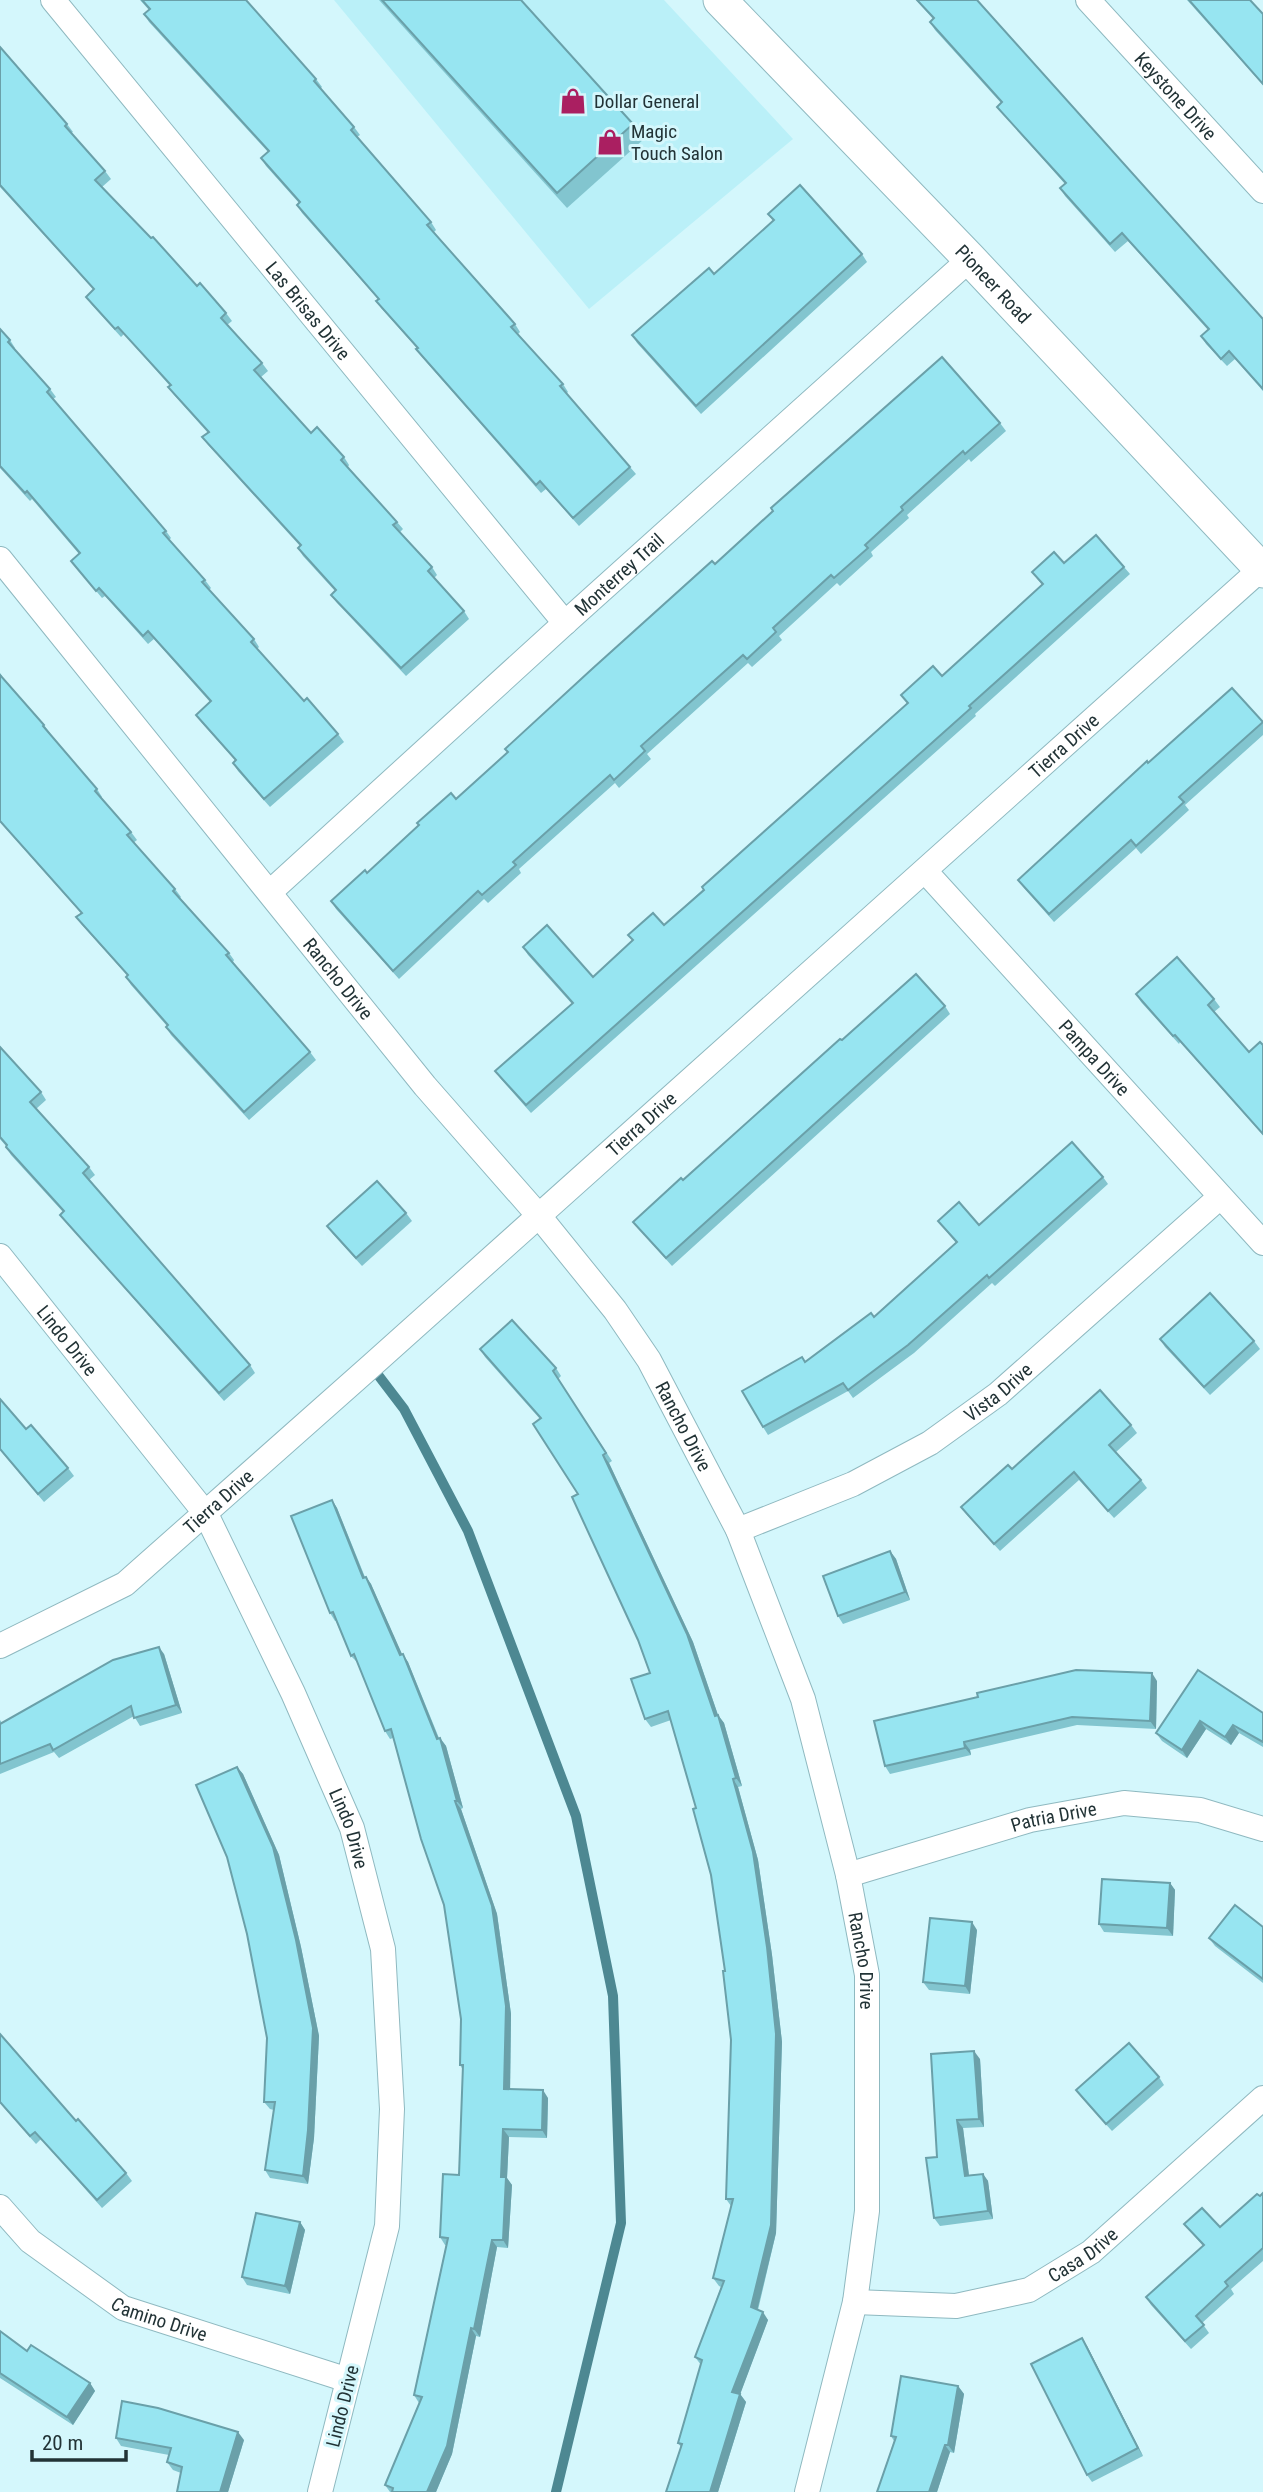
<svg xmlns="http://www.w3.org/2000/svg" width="1263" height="2492" viewBox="0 0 1263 2492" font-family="'Roboto Condensed',sans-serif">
	<rect width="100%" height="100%" fill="#d4f7fc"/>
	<path fill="#baf0f8" d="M334,0H664L793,139L589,309Z"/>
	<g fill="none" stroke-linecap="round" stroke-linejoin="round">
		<path stroke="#4d8892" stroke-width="10" d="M372,1367L404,1409L468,1531L576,1816L613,1996L621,2223L556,2492"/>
		<g stroke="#8fb9c0" stroke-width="26">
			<g id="street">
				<path id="s1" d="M53,0L565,623"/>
				<path id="s2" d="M1088,0L1263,191"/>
				<path id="s3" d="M0,559L425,1086L539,1216L615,1310L649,1360L738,1530L803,1699L848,1875L867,1975V2211L855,2302L807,2492"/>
				<path id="s4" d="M925,871L1263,1243"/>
				<path id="s5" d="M270,892L565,623L970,259"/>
				<path id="s6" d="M0,1256L206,1514L293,1693L352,1828L383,1949L392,2109L387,2226L320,2492"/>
				<path id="s7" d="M738,1530L853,1484L930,1443L998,1394L1220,1197"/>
				<path id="s8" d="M0,1646L125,1584L371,1366L1261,569"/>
				<path id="s9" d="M848,1875L1030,1820L1124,1803L1200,1810L1263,1829"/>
				<path id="s10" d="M0,2207L30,2241L123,2308L348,2380"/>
				<path id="s11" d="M855,2302L956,2306L1029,2290L1091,2252L1263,2098"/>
			</g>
		</g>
		<g stroke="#8fb9c0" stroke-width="35">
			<g id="secondary">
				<path id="s12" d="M720,0L970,259L1263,571"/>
			</g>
		</g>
		<use href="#street" stroke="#fff" stroke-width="24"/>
		<use href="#secondary" stroke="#fff" stroke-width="33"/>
	</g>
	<g fill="#82c5cf">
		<path d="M140,0H246L316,79L322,87L320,89L354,127L360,135L357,137L431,222L436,230L434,232L515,324L520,332L518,334L563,384L568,392L566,394L630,467L636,474L579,526L546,489L541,493L422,357L416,349L417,348L382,309L376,301L378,299L302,213L297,205L299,203L266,166L261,158L268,152L149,22L144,14L149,10Z"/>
		<path d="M379,0H521L633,124L644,139L567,208Z"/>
		<path d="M916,0H977L1263,319V391L1235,359L1227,366L1206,344L1201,336L1208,330L1128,241L1115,252L1065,196L1060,188L1065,184L1003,114L997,107L1001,103L935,30L930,22L933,19Z"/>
		<path d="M1187,0H1250L1263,14V85Z"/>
		<path d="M0,47L67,124L73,132L71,133L105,171L111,179L102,187L197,286L226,313L232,321L227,325L262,363L268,371L261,377L311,433L344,457L349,465L348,467L397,522L403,529L400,532L432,567L437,575L434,578L464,611L469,619L406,676L337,603L331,595L335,591L303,556L298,548L300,546L208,445L202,437L208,433L174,395L168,387L170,386L124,334L121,337L92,305L86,297L94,290L0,187Z"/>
		<path d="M768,214L862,254L867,262L701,414L637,343L632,335L714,274L773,221Z"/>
		<path d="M0,329L10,340L15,348L14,349L50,389L56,397L53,399L166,531L171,538L169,540L205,580L211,588L209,590L254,639L259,647L257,649L304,701L338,734L344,742L270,807L238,771L233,763L235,760L202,723L196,715L210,702L154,639L148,644L105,596L102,598L71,561L79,554L32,499L30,501L0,468Z"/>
		<path d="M1000,423L1006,431L971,462L969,459L907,515L909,518L871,552L873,556L840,586L837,583L779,636L782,640L752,667L748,663L647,754L651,759L619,788L615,783L519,869L521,873L488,903L484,899L399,979L336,909L331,901L367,873L456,799L715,564Z"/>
		<path d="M1064,563L1124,567L1130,574L975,714L976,716L531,1113L501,1079L495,1071L572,1004L528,955L523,947L593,977L633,941L628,935L664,925L907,703L901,695L942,676L1042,585L1032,572Z"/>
		<path d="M0,673L2,676L1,677L44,725L50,733H49L97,789L102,797L101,798L131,832L137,840L133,843L175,889L181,897L180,898L229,953L234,960L233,962L310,1052L316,1060L249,1120L171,1035L166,1027L167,1026L131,985L126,977L128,976L82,925L76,917L81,913L0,822Z"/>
		<path d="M1232,688L1263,723V735L1185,805L1189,810L1141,854L1136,848L1054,922L1024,888L1018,880Z"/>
		<path d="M1136,994L1214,999L1220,1007L1214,1012L1249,1052L1263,1045V1135L1180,1042L1179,1044L1141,1002Z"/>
		<path d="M945,1006L950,1014L672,1266L639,1229L633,1222L683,1180L842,1040Z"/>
		<path d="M0,1047L41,1092L46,1100L36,1109L89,1167L95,1175L89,1180L250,1365L255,1373L224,1401L66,1222L60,1215L63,1212L11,1155L6,1147V1146L0,1139Z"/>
		<path d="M1103,1177L1108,1184L995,1286L992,1283L914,1353L853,1398L848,1391L768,1435L763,1427L806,1361L874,1317L956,1243L938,1221L979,1225Z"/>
		<path d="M406,1213L412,1221L362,1266L333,1234L327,1226Z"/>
		<path d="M1160,1339L1254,1341L1260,1349L1210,1395L1165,1347Z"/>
		<path d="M480,1349L556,1368L561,1376L558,1379L612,1461L609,1463L693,1642L718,1715L724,1723L742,1786L738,1787L758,1860L772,1955L782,2042L776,2233L758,2310L768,2320L740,2394L746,2402L718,2492H666L681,2447L678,2443L701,2365L695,2357L721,2287L719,2286L713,2278L731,2206L726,2199L731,2040L725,1971L711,1875L696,1808L671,1720L651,1727L645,1719L650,1673L638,1640L578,1494L540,1419L485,1357Z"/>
		<path d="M0,1399L26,1429L68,1468L74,1476L44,1502L0,1450Z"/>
		<path d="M1131,1425L1137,1433L1116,1452L1141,1480L1147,1488L1114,1518L1079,1480L1000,1551L967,1515L961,1507L1012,1469Z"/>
		<path d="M332,1500L337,1508L365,1577H366L371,1584L402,1655L408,1662L439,1738H440L446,1746L463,1808L461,1809L497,1914L511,2014L510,2089L548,2098L547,2138L509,2137L507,2178L512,2185L508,2248L497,2247L480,2337L476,2336L452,2454L436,2492H390L385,2485L419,2403L414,2395L446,2245H445L440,2237L459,2175L463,2070L460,2065L461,2019L444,1905L393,1738L390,1739L385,1731L358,1663L351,1656L336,1621H335L330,1613Z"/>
		<path d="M890,1551L896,1559L910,1600L843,1624L838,1616Z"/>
		<path d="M164,1654L182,1713L140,1726L134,1716L59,1758L54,1752L0,1774V1720L2,1723Z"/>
		<path d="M1198,1670L1263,1713V1747L1239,1733L1231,1745L1206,1729L1187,1758L1162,1741L1156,1733Z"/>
		<path d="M1157,1681L1156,1729L1077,1725L970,1750L971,1755L890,1774L885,1766L978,1697Z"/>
		<path d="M237,1767L243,1774L279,1855L301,1947L319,2036L314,2138L308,2184L270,2178L265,2170L274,2110L270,2109L264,2102L267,2038Z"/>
		<path d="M1170,1883L1175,1890L1173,1936L1104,1932L1099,1924Z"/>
		<path d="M1263,1927V1983L1215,1946L1209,1938Z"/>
		<path d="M977,1930L970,1994L929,1990L923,1982Z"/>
		<path d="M0,2034L76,2121L126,2173L132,2181L102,2208L41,2139L36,2144L0,2103Z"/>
		<path d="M980,2059L984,2127L963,2128L969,2175L983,2174L988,2181L993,2219L940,2226L934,2218L937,2157Z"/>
		<path d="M1159,2077L1164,2085L1112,2131L1082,2098L1076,2090Z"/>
		<path d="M1263,2193V2261L1231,2289L1234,2294L1202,2323L1209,2333L1191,2349L1151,2305L1146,2297L1203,2246L1184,2224L1220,2227Z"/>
		<path d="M300,2222L305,2230L290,2294L247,2285L242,2277Z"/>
		<path d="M0,2331L27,2351L90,2383L95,2391L73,2425L0,2378Z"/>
		<path d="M1087,2346L1143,2456L1092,2482L1087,2475Z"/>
		<path d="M958,2386L964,2394L954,2453L950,2452L937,2492H877L894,2441L891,2436Z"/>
		<path d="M116,2438L244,2440L228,2492H177L181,2473L173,2470L167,2462L169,2455L121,2446Z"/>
	</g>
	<g fill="#6aa0a9">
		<path d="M603,1455L609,1463L693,1642L721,1724L715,1716Z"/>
		<path d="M332,1500L337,1508L368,1586L363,1578Z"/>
		<path d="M890,1551L896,1559L910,1600L905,1592Z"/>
		<path d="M366,1577L371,1584L406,1663L400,1655Z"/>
		<path d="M159,1647L164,1654L182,1713L176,1705Z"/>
		<path d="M403,1654L408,1662L442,1747L437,1739Z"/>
		<path d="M1152,1673L1157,1681L1156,1729L1150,1721Z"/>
		<path d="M718,1715L724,1723L742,1786L736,1778Z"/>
		<path d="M1200,1721L1206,1729L1187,1758L1182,1750Z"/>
		<path d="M1233,1725L1239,1733L1231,1745L1225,1737Z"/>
		<path d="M440,1738L446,1746L463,1808L457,1801Z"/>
		<path d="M964,1742L970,1750L971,1755L965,1748Z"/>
		<path d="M237,1767L243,1774L279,1855L301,1947L319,2036L314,2138L308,2184L303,2176Z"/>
		<path d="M733,1779L738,1787L758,1860L772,1955L782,2042L776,2233L756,2315L751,2307Z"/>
		<path d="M455,1801L461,1809L497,1914L511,2014L510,2097L504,2089Z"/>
		<path d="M1170,1883L1175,1890L1173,1936L1167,1928Z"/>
		<path d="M972,1922L977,1930L970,1994L965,1986Z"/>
		<path d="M974,2051L980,2059L984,2127L979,2119Z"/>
		<path d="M543,2090L548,2098L547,2138L542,2130Z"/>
		<path d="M957,2120L963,2128L970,2184L965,2176Z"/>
		<path d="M503,2129L509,2137L507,2178L512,2185L508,2248L503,2240L501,2177Z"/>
		<path d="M983,2174L988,2181L993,2219L988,2211Z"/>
		<path d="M300,2222L305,2230L290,2294L285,2286Z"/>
		<path d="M492,2240L497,2247L480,2337L474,2329Z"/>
		<path d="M763,2312L768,2320L738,2400L732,2392Z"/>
		<path d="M471,2328L476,2336L452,2454L436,2492H427Z"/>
		<path d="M1082,2338L1087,2346L1143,2456L1138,2448Z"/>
		<path d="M90,2383L95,2391L73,2425L67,2417Z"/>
		<path d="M958,2386L964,2394L954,2453L948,2445Z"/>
		<path d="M740,2394L746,2402L718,2492H710Z"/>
		<path d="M238,2432L244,2440L228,2492H220Z"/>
		<path d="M945,2445L950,2452L937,2492H929Z"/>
	</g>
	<g fill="#97e5f1" stroke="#6aa0a9" stroke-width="2">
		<path d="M142,0H246L316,79L314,81L354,127L351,130L431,222L427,225L515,324L511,327L563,384L560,386L630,467L573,518L540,481L536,485L416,349L418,348L376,301L379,299L297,205L300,202L261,158L269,151L144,14L150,9Z"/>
		<path d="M382,0H521L633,124L557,193Z"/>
		<path d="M917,0H977L1263,319V389L1229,351L1221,359L1201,336L1209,329L1122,233L1110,244L1060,188L1066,183L997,107L1002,102L930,22L934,18Z"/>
		<path d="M1189,0H1250L1263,14V84Z"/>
		<path d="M0,47L67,124L65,126L105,171L95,180L151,238L153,237L197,286L200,283L226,313L221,318L262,363L254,370L311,433L317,427L344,457L341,460L397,522L393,525L432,567L428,571L464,611L401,668L331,595L336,590L298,548L301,545L202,437L209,432L168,387L171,385L118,327L115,329L86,297L94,289L0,185Z"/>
		<path d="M800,185L862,254L696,406L632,335L709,268L714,274L774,220L768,214Z"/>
		<path d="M0,329L10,340L8,342L50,389L47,392L166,531L163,533L205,580L202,582L254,639L251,642L304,701L307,698L338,734L264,799L233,763L236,760L196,715L211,701L148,631L143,636L99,588L96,591L71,561L80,553L27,491L25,493L0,466Z"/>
		<path d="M942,357L1000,423L965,454L963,451L901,507L903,510L865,545L868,548L834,578L831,575L773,628L776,632L747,659L743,655L641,746L645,751L614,780L610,775L513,862L516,865L482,895L478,891L393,971L331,901L365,870L367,873L419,825L417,823L451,793L456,799L508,752L505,749L592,669L712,561L715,564L773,511L771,508Z"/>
		<path d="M1096,535L1124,567L969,706L971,708L526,1105L495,1071L573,1003L523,947L547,925L593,977L633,940L628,935L653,913L664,925L704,890L702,887L908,703L901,695L933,666L942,676L1043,584L1032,572L1054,552L1064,563Z"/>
		<path d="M0,675L44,725L43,726L97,789L95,791L131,832L127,835L175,889L173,891L229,953L226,955L310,1052L244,1112L166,1027L168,1025L126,977L128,975L76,917L82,913L0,821Z"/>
		<path d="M1232,688L1263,722L1179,797L1184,802L1136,846L1131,840L1049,914L1018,880L1147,761L1148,763Z"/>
		<path d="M1177,957L1214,999L1208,1005L1249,1052L1260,1042L1263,1045V1134L1175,1035L1173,1036L1136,994Z"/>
		<path d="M916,974L945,1006L666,1258L633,1222L681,1178L683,1180L840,1039L842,1040Z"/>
		<path d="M0,1047L41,1092L30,1102L89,1167L83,1173L250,1365L219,1393L60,1215L64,1211L6,1147L7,1145L0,1137Z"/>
		<path d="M1072,1142L1103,1177L989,1278L987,1275L908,1345L848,1390L843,1383L763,1427L742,1391L802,1357L805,1362L871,1313L874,1317L957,1242L938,1221L959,1202L979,1225Z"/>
		<path d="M377,1181L406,1213L356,1258L327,1226Z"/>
		<path d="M1210,1293L1254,1341L1204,1387L1160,1339Z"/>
		<path d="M512,1320L556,1368L553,1371L606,1453L603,1455L687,1634L715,1716L718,1715L736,1778L733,1779L753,1852L767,1947L776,2034L771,2225L751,2307L763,2312L732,2392L740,2394L710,2492H666L682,2444L678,2443L702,2360L695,2357L724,2281L713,2278L733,2199H726L731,2040L723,1971H725L711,1875L693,1809L696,1808L668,1711L645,1719L631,1679L650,1673L638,1640L572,1497L578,1494L533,1424L541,1418L480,1349Z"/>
		<path d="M1100,1390L1131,1425L1109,1445L1141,1480L1108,1511L1074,1472L994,1544L961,1507L1008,1465L1012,1469Z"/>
		<path d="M0,1399L26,1429L31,1425L68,1468L38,1494L0,1449Z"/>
		<path d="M332,1500L363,1578L366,1577L400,1655L403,1654L437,1739L440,1738L457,1801H455L492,1906L506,2006L504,2089L543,2090L542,2130L503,2129L501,2177H506L503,2240H492L474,2329L471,2328L447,2446L427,2492H392L393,2488L385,2485L422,2397L414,2395L448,2238L440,2237L443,2174L459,2175L463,2065H460L461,2019L444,1905L421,1839L391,1729L385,1731L354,1654L351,1656L333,1612L330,1613L291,1516Z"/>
		<path d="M890,1551L905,1592L838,1616L823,1576Z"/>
		<path d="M159,1647L176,1705L134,1718L131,1706L53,1750L50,1744L0,1764V1723V1724L113,1660Z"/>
		<path d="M1076,1670L1152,1673L1150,1721L1072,1717L964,1742L965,1748L885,1766L874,1721L978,1697L977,1693Z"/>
		<path d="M1198,1670L1263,1713V1742L1233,1725L1225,1737L1200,1721L1182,1750L1156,1733Z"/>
		<path d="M237,1767L273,1847L296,1940L313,2028L308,2130L303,2176L265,2170L275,2102H264L267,2038L247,1934L227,1857L196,1785Z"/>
		<path d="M1102,1879L1170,1883L1167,1928L1099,1924Z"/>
		<path d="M1235,1905L1263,1927V1979L1209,1938Z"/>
		<path d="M930,1918L972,1922L965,1986L923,1982Z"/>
		<path d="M0,2034L76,2121L78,2119L126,2173L97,2200L35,2132L30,2136L0,2102Z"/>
		<path d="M1129,2043L1159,2077L1106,2124L1076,2090Z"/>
		<path d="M974,2051L979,2119L957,2120L965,2176L983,2174L988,2211L934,2218L926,2158L937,2157L931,2054Z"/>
		<path d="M1263,2193V2248L1225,2282L1228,2286L1196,2316L1204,2325L1185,2341L1146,2297L1204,2245L1184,2224L1202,2208L1220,2227L1257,2194L1260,2196Z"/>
		<path d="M256,2213L300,2222L285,2286L242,2277Z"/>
		<path d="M0,2331L27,2351L31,2345L90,2383L67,2417L0,2373Z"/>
		<path d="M1082,2338L1138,2448L1087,2475L1031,2364Z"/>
		<path d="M901,2376L958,2386L948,2445H945L929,2492H877L896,2437L891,2436Z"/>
		<path d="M122,2401L158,2408L238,2432L220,2492H177L182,2467L167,2462L171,2448L116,2438Z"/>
	</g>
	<defs>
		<g id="shop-bare" transform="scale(2.1)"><path d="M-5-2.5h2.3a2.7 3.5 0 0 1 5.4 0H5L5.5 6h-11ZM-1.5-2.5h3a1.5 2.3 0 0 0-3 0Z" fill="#aa1f61" stroke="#d4f7fc" stroke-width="2.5" paint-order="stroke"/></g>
	</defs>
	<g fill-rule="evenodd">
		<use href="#shop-bare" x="573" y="101"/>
		<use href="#shop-bare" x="610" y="142"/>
	</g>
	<g text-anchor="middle" stroke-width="6" stroke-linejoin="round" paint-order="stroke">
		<g font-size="19" fill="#223336" stroke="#d4f7fc">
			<text dy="7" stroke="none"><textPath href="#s2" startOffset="130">Keystone Drive</textPath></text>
			<text dy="7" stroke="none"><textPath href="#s12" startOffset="394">Pioneer Road</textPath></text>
			<text dy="7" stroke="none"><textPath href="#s1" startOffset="402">Las Brisas Drive</textPath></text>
			<text dy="7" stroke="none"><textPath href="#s5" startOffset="472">Monterrey Trail</textPath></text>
			<text dy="7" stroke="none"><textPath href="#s8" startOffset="1398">Tierra Drive</textPath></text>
			<text dy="7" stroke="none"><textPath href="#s3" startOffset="539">Rancho Drive</textPath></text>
			<text dy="7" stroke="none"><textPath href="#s4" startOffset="252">Pampa Drive</textPath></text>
			<text dy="7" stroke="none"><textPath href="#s8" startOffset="831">Tierra Drive</textPath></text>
			<text dy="7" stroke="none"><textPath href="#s6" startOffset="108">Lindo Drive</textPath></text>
			<text dy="7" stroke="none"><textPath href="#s7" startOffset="296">Vista Drive</textPath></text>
			<text dy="7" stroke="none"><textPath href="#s3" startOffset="1106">Rancho Drive</textPath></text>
			<text dy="7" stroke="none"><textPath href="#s8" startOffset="264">Tierra Drive</textPath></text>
			<text dy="7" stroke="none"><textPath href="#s9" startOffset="214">Patria Drive</textPath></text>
			<text dy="7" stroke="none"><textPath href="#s6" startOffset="676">Lindo Drive</textPath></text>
			<text dy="7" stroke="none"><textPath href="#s3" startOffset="1673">Rancho Drive</textPath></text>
			<text dy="7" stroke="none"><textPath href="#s11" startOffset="240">Casa Drive</textPath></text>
			<text dy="7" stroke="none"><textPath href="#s10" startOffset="198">Camino Drive</textPath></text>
			<text transform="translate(342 2406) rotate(-76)" y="7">Lindo Drive</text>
		</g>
		<g font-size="19" fill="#223336" stroke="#d4f7fc" text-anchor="start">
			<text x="594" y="108">Dollar General</text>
			<text x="631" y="138">Magic<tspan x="631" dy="22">Touch Salon</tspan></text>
		</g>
	</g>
	<path d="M32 2450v10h94v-10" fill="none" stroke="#223336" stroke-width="3.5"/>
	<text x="42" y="2450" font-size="21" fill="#223336" stroke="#d4f7fc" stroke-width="5" paint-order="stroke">20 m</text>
</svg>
